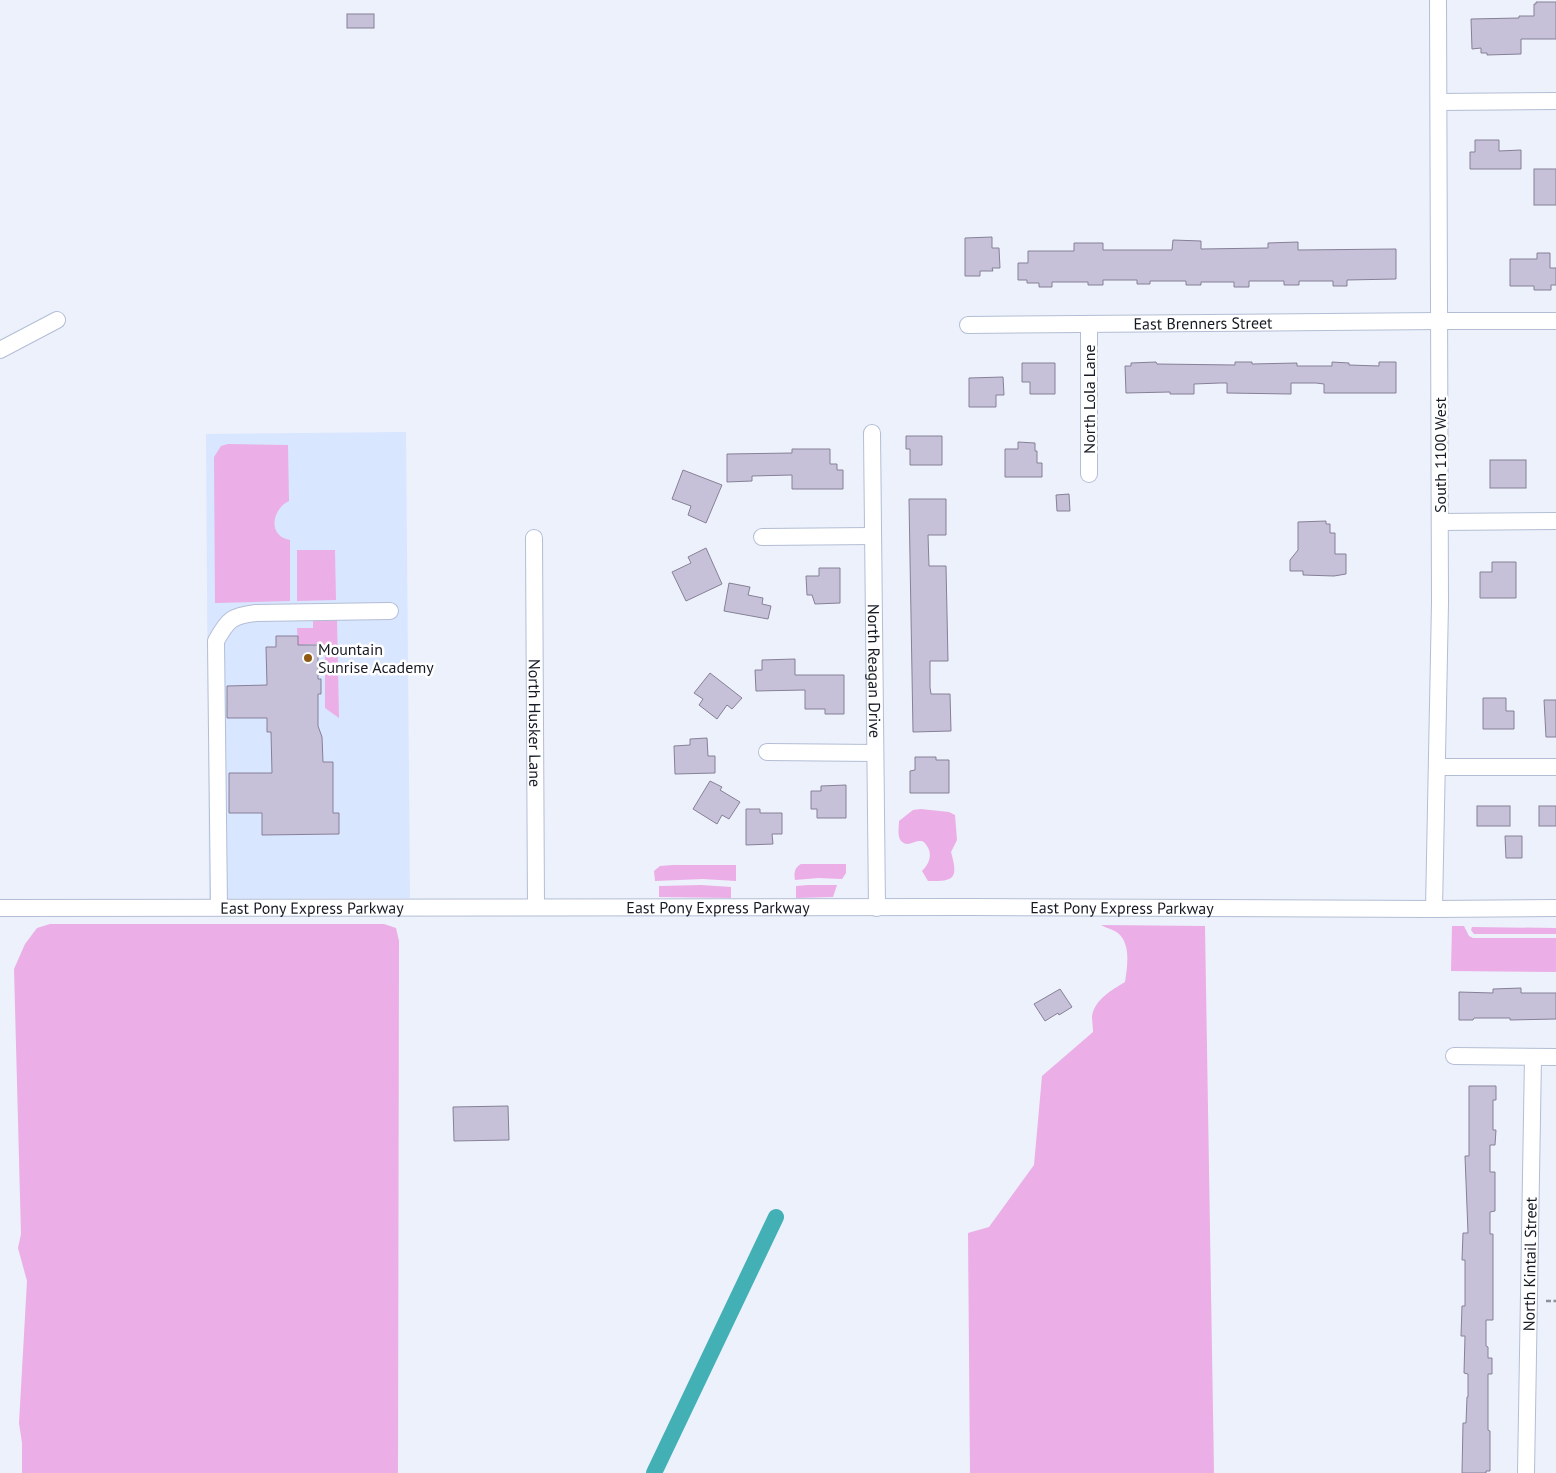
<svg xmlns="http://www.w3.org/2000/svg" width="1556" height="1473" viewBox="0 0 1556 1473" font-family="'PT Sans',sans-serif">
	<rect width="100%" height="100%" fill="#ecf1fb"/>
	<path fill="#d9e6ff" d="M406,432L410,898L209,899L206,434Z"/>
	<g fill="#ebaee6">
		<path d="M228,444L288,445L289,501C272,509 267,536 290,540V601L215,603L214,457L221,446Z"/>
		<path d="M297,550H335L336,600L297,601Z"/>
		<path d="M313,618H337L339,718L325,708V647L319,644L298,645L297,628H313Z"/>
		<path d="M921,809L949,812L955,815L957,840L951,852C958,877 956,882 928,881L922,871C929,864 933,855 927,846C925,843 924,841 920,841C914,840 908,848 901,841C897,836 899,827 899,821L913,810Z"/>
		<path d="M801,864H846V873L842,879L818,878L795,880C794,873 794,868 801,864Z"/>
		<path d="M673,865H736V881L703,879L655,881L654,871L660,866Z"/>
		<path d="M701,885L731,887V898L659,897V886Z"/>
		<path d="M808,885H837L833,897L796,898V886Z"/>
		<path d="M50,924H384L396,928L399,941L398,1473H22V1443L19,1423L27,1281L18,1248L21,1234L14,969L25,944L37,928Z"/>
		<path d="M1101,925L1205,926L1214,1473H970L968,1233L989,1227L1034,1165L1042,1076L1093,1032C1093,1027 1092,1021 1092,1016C1095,999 1112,990 1125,982C1127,968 1131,947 1120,935C1116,930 1106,928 1101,925Z"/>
		<path d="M1452,926H1464L1469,936L1473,938H1556V972L1451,971Z"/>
		<path d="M1472,927L1556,928V934H1474L1471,930Z"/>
	</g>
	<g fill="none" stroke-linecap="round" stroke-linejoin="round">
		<path stroke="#43b0b6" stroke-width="16" d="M654,1473L776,1217"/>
	</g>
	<g fill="#c6c0d9" stroke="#868097">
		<path d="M1536,2H1556V39H1521V54L1487,55V53H1481V48L1472,49L1471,19L1519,18V16H1534V4H1536Z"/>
		<rect x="347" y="14" width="27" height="14"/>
		<path d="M1475,140H1499V151L1521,150V169H1470V152H1475Z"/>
		<rect x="1534" y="169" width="22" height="36"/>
		<path d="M992,237V248H999L1000,268H992L993,271H980V276H965V238Z"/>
		<path d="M1173,240L1201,241V249L1268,248V243L1298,242V250L1396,249V279L1347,280V286H1333V281H1299V285H1284V281H1249V287H1234V282H1201V285H1186V281H1150V284H1137V280H1103V285H1088V282H1052V287H1039V283H1027V280H1018V263H1028V251H1074V243H1103V250H1172Z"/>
		<path d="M1537,253H1550V268H1556V285H1551V290H1534V286H1510V259H1537Z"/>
		<path d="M1156,362L1157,364L1235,365V362H1252V364L1297,363V366H1332V362L1349,363V365L1379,366V362H1396V393H1324V384L1316,383H1291V394L1227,393V383H1220L1194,384V394H1170V392L1126,393L1125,366H1131V363Z"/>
		<path d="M1022,363H1055V394H1030V382H1022Z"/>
		<path d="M1003,377L1004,395H996V407H969V378Z"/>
		<path d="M906,436H942V465H910V449H906Z"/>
		<path d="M1018,442L1035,443V451H1037V463H1042V477H1005V449H1018Z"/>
		<path d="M792,449H830V464H837V470H843V489H792V475L752,476V481L727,482V454L792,453Z"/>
		<rect x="1490" y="460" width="36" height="28"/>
		<path d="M683,470L722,485L706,523L688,515L691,506L672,499Z"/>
		<path d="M1069,494L1070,511H1057L1056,495Z"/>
		<path d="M909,499H946V535H928L929,566H946L948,661H930V687L931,694H950L951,731L913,732Z"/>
		<path d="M1326,521V524H1330V533H1335V554H1346V574L1334,576L1303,575V571H1290V560L1298,550V522Z"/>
		<path d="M706,548L722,584L686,601L672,572L691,563L688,557Z"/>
		<path d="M1492,562H1516V598H1480V572H1492Z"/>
		<path d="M819,568H840V603L815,604L812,595H807L806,576H819Z"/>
		<path d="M729,583L750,587L748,595L763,598L762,604L771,606L768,619L724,611Z"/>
		<path d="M276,636H298V645H318V679H321V694H318V726L322,737L323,762H333V813H339V834L262,835V813H229V773H272L271,732H267V718H227V686L267,685L266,647H276Z"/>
		<path d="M795,659V675H844V714H825V709H805V690L756,691L755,670H762V660Z"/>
		<path d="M710,673L742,698L732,709L727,705L717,719L699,705L703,699L694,693Z"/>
		<path d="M1483,698H1506V711H1514V729H1483Z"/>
		<path d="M1544,700H1556V737H1546Z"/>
		<path d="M707,738L708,756H715V773L675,774L674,746L690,745V739Z"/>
		<path d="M915,757H936V760H949V793H910V771L915,770Z"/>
		<path d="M710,781L722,787L720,790L740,802L729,819L722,815L717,824L693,809Z"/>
		<path d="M846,785V818H817V809H811V791H821V786Z"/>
		<rect x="1477" y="806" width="33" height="20"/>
		<rect x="1539" y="806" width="17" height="20"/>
		<path d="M746,809H760V813H782V834H772L773,844L746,845Z"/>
		<path d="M1505,836H1522V858H1506Z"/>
		<path d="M1521,988V993H1556V1019L1510,1020V1018H1474L1473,1020H1459V992L1493,993V989Z"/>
		<path d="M1060,989L1072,1007L1059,1015L1058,1013L1045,1021L1034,1004Z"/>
		<path d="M1469,1086H1496V1100H1493V1130H1496L1495,1145H1490V1172H1495V1211L1490,1212V1234H1493V1320H1486V1346L1488,1347V1358H1492V1374H1488V1430L1490,1431V1471H1486V1473H1462L1463,1423H1466L1467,1397H1468V1374L1464,1373L1465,1336H1461L1462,1306H1465V1260H1462L1463,1233H1468L1465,1156H1469Z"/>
		<path d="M508,1106L509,1140L454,1141L453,1107Z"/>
	</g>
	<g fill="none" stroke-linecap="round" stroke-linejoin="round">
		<g stroke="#b3bed5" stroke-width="18">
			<g id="minor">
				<path d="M1439,102L1556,101"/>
				<path d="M1089,324V474"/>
				<path id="s1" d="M968,325L1439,321H1556"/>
				<path d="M0,350L57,320"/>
				<path id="s2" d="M872,433L877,908"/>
				<path d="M1440,522L1556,521"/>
				<path d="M762,537L872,536"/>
				<path id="s3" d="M534,538L536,907"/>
				<path d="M767,752L875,753"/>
				<path d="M1437,767H1556"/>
				<path d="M219,907L216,641C228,619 232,616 256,613L390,611"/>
				<path id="s4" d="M0,908L971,907L1434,909L1556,908"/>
				<path d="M1434,909L1440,603L1438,0"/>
				<path d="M1454,1056L1556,1057"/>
				<path id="s5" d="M1526,1473L1533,1057"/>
			</g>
		</g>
		<path stroke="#8b9099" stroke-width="2.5" stroke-dasharray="5 2.5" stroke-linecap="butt" d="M1546,1301H1556"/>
		<use href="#minor" stroke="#fff" stroke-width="16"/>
	</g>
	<circle fill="#915a12" stroke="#fff" stroke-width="2" cx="308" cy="658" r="5"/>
	<g text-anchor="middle" stroke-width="5" stroke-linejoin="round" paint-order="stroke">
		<g font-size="16" fill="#161a23" stroke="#fff">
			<text dy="6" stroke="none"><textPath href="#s1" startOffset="235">East Brenners Street</textPath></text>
			<text transform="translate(1089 399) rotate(-90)" y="6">North Lola Lane</text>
			<text transform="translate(1440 455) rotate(-90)" y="6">South 1100 West</text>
			<text dy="6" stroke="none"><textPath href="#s2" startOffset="238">North Reagan Drive</textPath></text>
			<text dy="6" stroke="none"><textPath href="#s3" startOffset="185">North Husker Lane</textPath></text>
			<text dy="6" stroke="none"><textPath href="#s4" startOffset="312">East Pony Express Parkway</textPath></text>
			<text dy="6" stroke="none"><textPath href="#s4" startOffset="718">East Pony Express Parkway</textPath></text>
			<text dy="6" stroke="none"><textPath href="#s4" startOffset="1122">East Pony Express Parkway</textPath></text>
			<text dy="6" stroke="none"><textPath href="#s5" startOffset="209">North Kintail Street</textPath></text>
		</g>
		<g font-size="16" fill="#161a23" stroke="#fff" text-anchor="start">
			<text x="318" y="655">Mountain<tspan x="318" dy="18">Sunrise Academy</tspan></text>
		</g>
	</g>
</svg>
